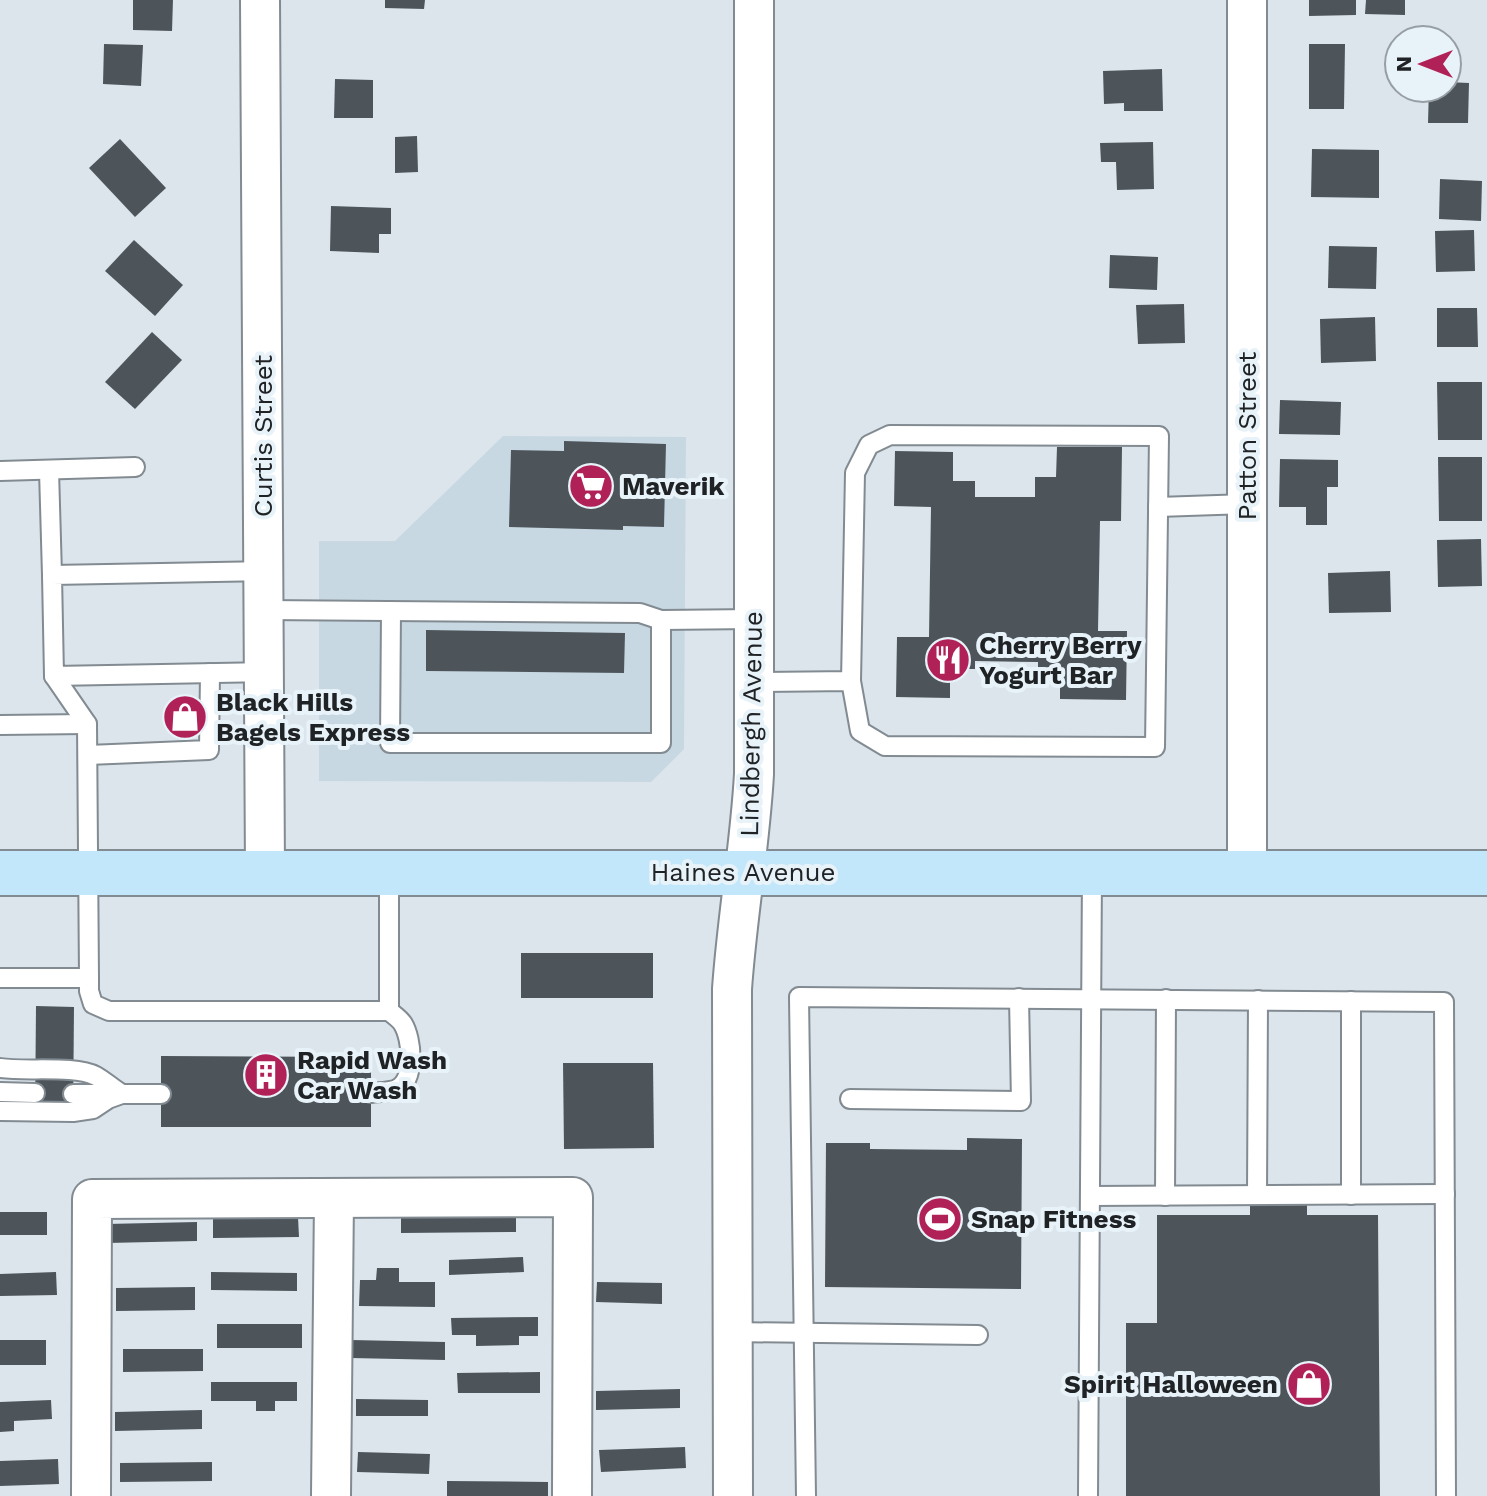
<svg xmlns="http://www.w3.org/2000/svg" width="1487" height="1496" viewBox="0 0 1487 1496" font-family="'Work Sans',sans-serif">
	<rect width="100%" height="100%" fill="#dbe5eb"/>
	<path fill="#c8d8e3" d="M503,436L686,437L684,749L651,782L319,781V541H395Z"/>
	<g fill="#4d555b">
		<path d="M133,0H173L172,31L133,30Z"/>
		<path d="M385,0H425L424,9L385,8Z"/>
		<path d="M1309,0H1356V15L1309,16Z"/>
		<path d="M1366,0H1405V15L1365,14Z"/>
		<path d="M104,44L143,45L141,86L103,84Z"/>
		<path d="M1309,44H1345L1344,109H1309Z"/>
		<path d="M1162,69L1163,111H1124V103L1104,104L1103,71Z"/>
		<path d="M335,79L373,80V118H334Z"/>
		<path d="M1447,82L1469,83L1468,123H1428L1429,88H1447Z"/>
		<path d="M417,136L418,172L395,173V137Z"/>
		<path d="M120,139L166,188L135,217L89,168Z"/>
		<path d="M1153,142L1154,189L1117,190L1116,162H1101L1100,143Z"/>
		<path d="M1312,149L1379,150V198L1311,197Z"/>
		<path d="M1440,179L1482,181L1481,221L1439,219Z"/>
		<path d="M331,206L391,208V234H379V253L330,251Z"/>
		<path d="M1474,230L1475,271L1436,272L1435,231Z"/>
		<path d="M134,240L183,285L155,316L105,271Z"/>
		<path d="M1329,246L1377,247L1376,289L1328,288Z"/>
		<path d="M1110,255L1158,257L1157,290L1109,288Z"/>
		<path d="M1184,304L1185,343L1138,344L1136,305Z"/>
		<path d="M1437,308H1477L1478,347H1437Z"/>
		<path d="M1375,317L1376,361L1321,363L1320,319Z"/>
		<path d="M152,332L182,360L135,409L105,382Z"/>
		<path d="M1437,382H1482V440H1438Z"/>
		<path d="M1280,400L1341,402L1340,435L1279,434Z"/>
		<path d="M564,441L666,444L664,527L623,526V530L509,527L511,450L564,451Z"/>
		<path d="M1057,447H1122L1121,521H1100L1098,631H1127L1126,700L1060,699V682H1038V662L975,661V669H950V698L896,697L897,637H929L931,507L894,506L895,451L953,452V481H975V497H1035V477H1056Z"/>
		<path d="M1438,457H1482V521H1439Z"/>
		<path d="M1280,459L1338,460V487H1327V525H1306V507H1279Z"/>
		<path d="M1481,539L1482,586L1438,587L1437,540Z"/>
		<path d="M1390,571L1391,612L1329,613L1328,573Z"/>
		<path d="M426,630L625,633L624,673L426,671Z"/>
		<path d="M201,703L202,729L168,730L167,704Z"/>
		<rect x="521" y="953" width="132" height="45"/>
		<path d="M36,1006L74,1007L73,1122L35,1121Z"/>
		<path d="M161,1056L371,1057V1127H161Z"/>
		<path d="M563,1063H653L654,1148L564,1149Z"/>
		<path d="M967,1138L1022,1139L1021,1289L825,1287L826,1143H870V1149L967,1150Z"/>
		<path d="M1307,1205V1215H1378L1380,1496H1126V1323H1157V1215H1250V1206Z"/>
		<path d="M516,1209V1232L401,1233V1210Z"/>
		<rect x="0" y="1212" width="47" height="23"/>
		<path d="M298,1217L299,1237L213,1238V1219Z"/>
		<path d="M197,1222V1241L107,1243L106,1224Z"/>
		<path d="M523,1257L524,1272L449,1275V1260Z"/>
		<path d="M377,1268H399V1282H435V1307L359,1306L360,1280H376Z"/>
		<path d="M56,1272L57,1295L0,1296V1274Z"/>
		<path d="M211,1272L297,1273V1291L211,1290Z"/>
		<path d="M597,1282L662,1283V1304L596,1302Z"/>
		<path d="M195,1287V1310L116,1311V1288Z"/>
		<path d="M538,1317V1336H519V1345L476,1346V1335H452L451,1318Z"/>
		<rect x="217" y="1324" width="85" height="24"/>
		<rect x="0" y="1340" width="46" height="25"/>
		<path d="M351,1340L445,1342V1360L351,1358Z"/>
		<path d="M123,1349H203V1371L123,1372Z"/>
		<path d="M540,1372V1393H458L457,1373Z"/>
		<path d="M211,1382H297V1401H275V1411H256V1401H211Z"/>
		<path d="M680,1389V1408L596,1410V1391Z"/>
		<path d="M356,1399L428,1400V1416H356Z"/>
		<path d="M51,1400L52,1419L14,1421V1431L0,1432V1402Z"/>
		<path d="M202,1410V1429L115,1431V1412Z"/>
		<path d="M685,1447L686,1468L601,1472L599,1450Z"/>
		<path d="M358,1452L430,1454L429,1474L357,1472Z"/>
		<path d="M58,1459L59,1484L0,1486V1461Z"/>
		<path d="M212,1462V1481L120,1482V1463Z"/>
		<path d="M447,1481L548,1482V1496H447Z"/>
	</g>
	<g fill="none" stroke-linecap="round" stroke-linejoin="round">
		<g stroke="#828b91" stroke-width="22">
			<g id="lane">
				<path d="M49,470L52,575"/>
				<path d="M0,471L135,467"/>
				<path d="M1158,507L1247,504"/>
				<path d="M264,571L52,575L54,676L264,672"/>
				<path d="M264,610L640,613L661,620L754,619"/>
				<path d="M391,611L390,743H661V620"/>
				<path d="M54,676L87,724L89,978V991L93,1004L109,1011H389C394,1015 400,1019 403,1024C412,1039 416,1079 397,1089C390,1092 379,1092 371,1093"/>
				<path d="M754,682L851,681L855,473L869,445L890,435L1159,436L1155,747L885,746L860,731L851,681"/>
				<path d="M0,725L87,724"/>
				<path d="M88,755L209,750L210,673"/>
				<path d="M0,978H89"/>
				<path d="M1351,1001V1195"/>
				<path d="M389,1011V872"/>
				<path d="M0,1068C26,1072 74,1065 96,1076C105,1081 113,1089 122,1094"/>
				<path d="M0,1092L35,1093"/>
				<path d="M73,1094H161"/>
				<path d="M850,1099L1021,1101L1019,998"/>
				<path d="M0,1111L73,1112L93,1109L108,1099L122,1094"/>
				<path d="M1257,1195L1258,1000"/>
				<path d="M1090,1196L1445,1194"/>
				<path d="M1165,1196L1166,999"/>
				<path d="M733,1332L978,1335"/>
				<path d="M806,1496L799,997L1444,1002L1446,1496"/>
				<path d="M1088,1496L1092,872"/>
			</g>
		</g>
		<g stroke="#828b91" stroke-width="42">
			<g id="street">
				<path d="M260,0L265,872"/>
				<path d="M1247,0V873"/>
				<path d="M91,1496L92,1199L573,1197L572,1496"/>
				<path d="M331,1496L334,1198"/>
				<path d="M733,1496L732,989C737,917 750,846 754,774V0"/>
			</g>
		</g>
		<g stroke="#828b91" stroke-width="48">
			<path id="secondary" d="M0,873H1487"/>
		</g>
		<use href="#lane" stroke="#fff" stroke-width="18"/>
		<use href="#street" stroke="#fff" stroke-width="38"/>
		<use href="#secondary" stroke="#c3e7fa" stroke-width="44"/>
	</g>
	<defs>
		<g id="supermarket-disc" transform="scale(2.3)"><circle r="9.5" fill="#b02158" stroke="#e8f2f9"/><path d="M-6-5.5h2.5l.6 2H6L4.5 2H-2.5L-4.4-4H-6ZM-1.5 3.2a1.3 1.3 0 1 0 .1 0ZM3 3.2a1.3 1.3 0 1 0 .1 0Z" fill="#fff"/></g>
		<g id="restaurant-disc" transform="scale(2.3)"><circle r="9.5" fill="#b02158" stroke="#e8f2f9"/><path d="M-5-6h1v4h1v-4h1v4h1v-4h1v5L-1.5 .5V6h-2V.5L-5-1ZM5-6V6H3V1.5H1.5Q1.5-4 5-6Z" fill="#fff"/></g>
		<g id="shop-disc" transform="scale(2.3)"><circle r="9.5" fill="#b02158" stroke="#e8f2f9"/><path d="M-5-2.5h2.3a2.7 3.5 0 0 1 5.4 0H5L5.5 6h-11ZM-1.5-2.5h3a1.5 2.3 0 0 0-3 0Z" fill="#fff"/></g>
		<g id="building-disc" transform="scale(2.3)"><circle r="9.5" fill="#b02158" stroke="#e8f2f9"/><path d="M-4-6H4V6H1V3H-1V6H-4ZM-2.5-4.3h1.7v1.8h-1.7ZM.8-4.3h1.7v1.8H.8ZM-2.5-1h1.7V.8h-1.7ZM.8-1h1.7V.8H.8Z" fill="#fff"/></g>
		<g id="stadium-disc" transform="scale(2.3)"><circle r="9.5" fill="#b02158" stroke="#e8f2f9"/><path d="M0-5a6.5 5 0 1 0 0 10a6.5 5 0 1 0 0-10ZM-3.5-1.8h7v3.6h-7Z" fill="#fff"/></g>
	</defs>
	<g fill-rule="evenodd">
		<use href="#supermarket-disc" x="591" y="486"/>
		<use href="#restaurant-disc" x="948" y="660"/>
		<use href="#shop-disc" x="185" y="717"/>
		<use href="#building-disc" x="266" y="1075"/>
		<use href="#stadium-disc" x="940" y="1219"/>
		<use href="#shop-disc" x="1309" y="1384"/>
	</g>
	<g text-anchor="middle" stroke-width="8" stroke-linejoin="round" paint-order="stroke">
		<g font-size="26" fill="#202325" stroke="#e8f2f9">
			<text transform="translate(263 436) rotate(-90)" y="9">Curtis Street</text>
			<text transform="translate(1247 436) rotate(-90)" y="9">Patton Street</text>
			<text transform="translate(751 724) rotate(-89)" y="9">Lindbergh Avenue</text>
			<text x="743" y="881">Haines Avenue</text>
		</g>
		<g font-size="26" font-weight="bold" fill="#202325" stroke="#e8f2f9" text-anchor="start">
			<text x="622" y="495">Maverik</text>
			<text x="979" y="654">Cherry Berry<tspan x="979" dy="30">Yogurt Bar</tspan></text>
			<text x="216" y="711">Black Hills<tspan x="216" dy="30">Bagels Express</tspan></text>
			<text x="297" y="1069">Rapid Wash<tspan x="297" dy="30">Car Wash</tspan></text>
			<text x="971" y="1228">Snap Fitness</text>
			<text x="1278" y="1393" text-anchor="end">Spirit Halloween</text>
		</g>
	</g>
	<g transform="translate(1423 64) rotate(270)"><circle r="38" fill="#e8f2f9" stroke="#989fa4" stroke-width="2"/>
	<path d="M0-6L14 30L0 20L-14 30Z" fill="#b02158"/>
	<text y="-12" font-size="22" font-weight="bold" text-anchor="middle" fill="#202325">N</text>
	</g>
</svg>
